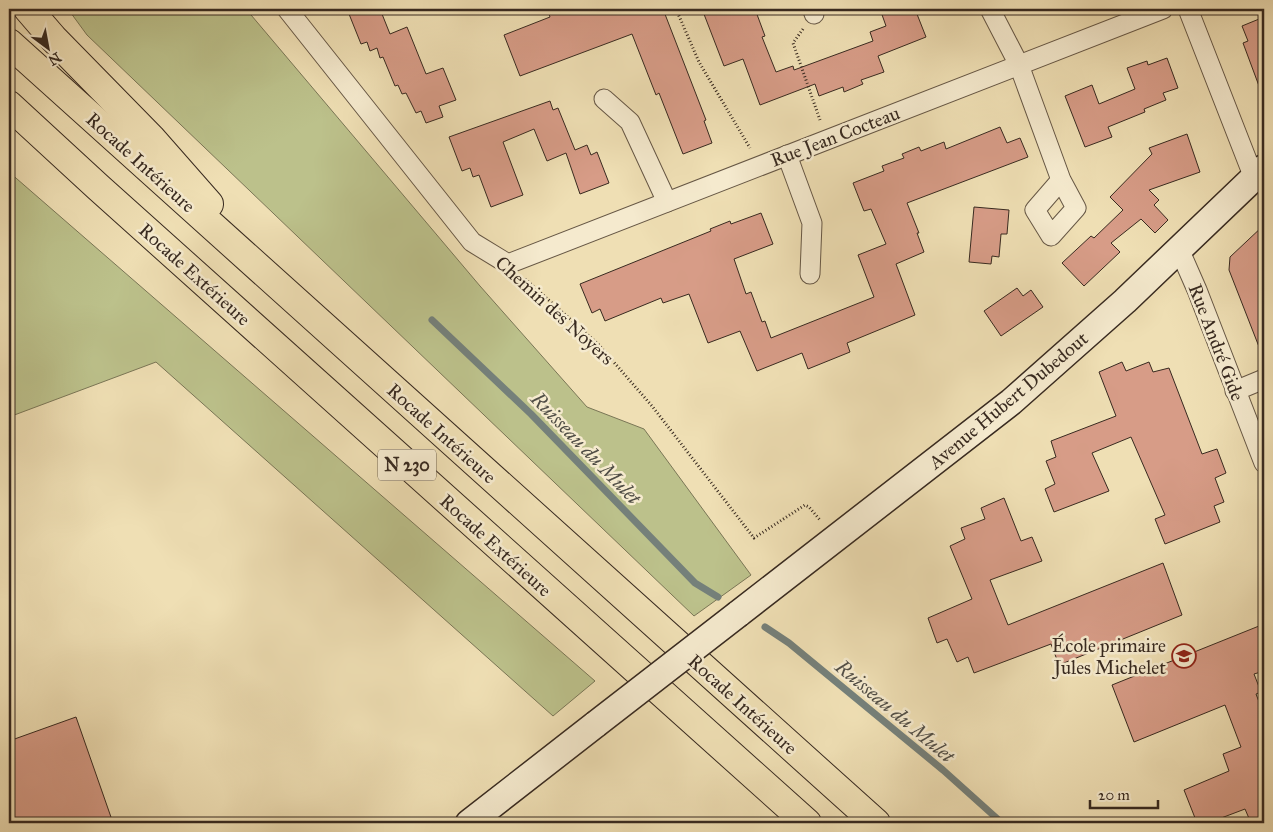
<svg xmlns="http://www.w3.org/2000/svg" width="1273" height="832" viewBox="0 0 1273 832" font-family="'IM FELL Great Primer',serif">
	<rect width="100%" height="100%" fill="#efdfb4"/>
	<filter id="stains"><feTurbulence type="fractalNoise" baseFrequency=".004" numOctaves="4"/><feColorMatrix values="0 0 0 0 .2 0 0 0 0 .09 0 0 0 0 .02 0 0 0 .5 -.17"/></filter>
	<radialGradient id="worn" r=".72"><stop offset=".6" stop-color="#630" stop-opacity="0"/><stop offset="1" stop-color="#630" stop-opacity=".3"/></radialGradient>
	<g fill="#bcc18b" stroke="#7a7656">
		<path d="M68,9H246L480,286L587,407L644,429L751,575L694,616L87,35Z"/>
		<path d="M9,172L595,681L553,716L156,362L9,417Z"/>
	</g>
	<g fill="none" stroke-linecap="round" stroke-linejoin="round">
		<g stroke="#75807a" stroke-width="7">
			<path d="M432,320L531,414L695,583L718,597"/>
			<path d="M765,627L789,643L943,770L1002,823"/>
		</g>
	</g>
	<g fill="#d79c87" stroke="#382a20">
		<path d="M347,9H380L390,34L407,27L426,74L443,68L456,100L439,106L443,117L426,123L421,111L416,113L406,93L402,94L398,85L395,86L383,57L380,58L377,48L370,51L367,42L361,44Z"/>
		<path d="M563,9H596L598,14L612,9H663L706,120L704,121L712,143L683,154L659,93L656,95L632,34L520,76L504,35L550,17L549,14Z"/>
		<path d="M702,9H755L765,36L762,37L776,72L793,66L794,70L873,41L870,32L886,26L880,9H915L926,37L878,56L884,72L861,80L863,84L844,92L843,87L819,96L815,84L760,105L743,59L724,66Z"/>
		<path d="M1264,17V94H1262L1243,43L1248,41L1242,26Z"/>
		<path d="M1167,58L1178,88L1163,93L1166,100L1144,109L1145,112L1108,127L1112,137L1085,147L1065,96L1092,85L1099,104L1135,89L1127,68L1147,61L1148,65Z"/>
		<path d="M550,101L553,110L558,108L575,150L587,145L591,155L597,152L609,183L580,194L566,153L547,161L534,129L503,142L523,195L491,207L479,175L473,177L470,168L462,171L449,137Z"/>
		<path d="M1000,127L1007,143L1020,138L1028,157L907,203L919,233H917L924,252L896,264L915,315L847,343L850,352L808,369L802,353L757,371L740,331L708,343L689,294L663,303L661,298L605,321L600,309L592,313L580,284L711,231L710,229L730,221L731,224L761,213L773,244L734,259L746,294L751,292L762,322L765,321L771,338L874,297L858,255L886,244L871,209L864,211L853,183L884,171L882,166L904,158L902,154L919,147L921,151L944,142L946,149Z"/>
		<path d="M1187,134L1200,172L1149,190L1159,200L1154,205L1168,220L1155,233L1141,219L1111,243L1120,252L1084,286L1062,263L1091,236L1094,238L1123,210L1110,197L1152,154L1149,148Z"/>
		<path d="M974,207L1009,210L1007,234H1001L999,257L992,256L991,264L969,262Z"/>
		<path d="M1264,225V356L1263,357L1229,270L1230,257Z"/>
		<path d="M1017,288L1023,296L1031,290L1043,307L1001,336L984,311Z"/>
		<path d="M1122,362L1126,371L1149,362L1153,372L1169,368L1202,454L1217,449L1226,473L1215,478L1224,502L1214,506L1220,522L1165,544L1155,519L1165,515L1131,437L1092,453L1109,491L1054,512L1045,489L1055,484L1046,461L1056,457L1051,441L1116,416L1099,372Z"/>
		<path d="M1004,498L1021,541L1032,537L1042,561L990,580L1008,625L1163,563L1182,615L1059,665L1051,644L974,673L968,657L957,662L947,639L937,643L928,618L972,599L950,546L965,539L961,528L985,519L981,508Z"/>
		<path d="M1264,624V671L1254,674L1261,692L1256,694L1264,715V823H1251L1245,809L1208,823H1197L1184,790L1229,771L1223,754L1241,747L1225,705L1134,742L1112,685Z"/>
		<path d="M76,717L112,820L102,823H9V741Z"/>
	</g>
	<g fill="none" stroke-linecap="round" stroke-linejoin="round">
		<g stroke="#665745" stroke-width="21">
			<g id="minor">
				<path d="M287,9L472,242L508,264L1163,9"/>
				<path d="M813,9L814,14"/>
				<path d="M990,9L1019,65L1061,180L1076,208L1051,236L1035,210L1061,180"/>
				<path d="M1188,9L1254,178"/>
				<path d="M604,99L630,122L667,202"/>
				<path d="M787,155L812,223L810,274"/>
				<path d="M1179,249L1197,290L1264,463"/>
				<path d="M1235,391L1264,379"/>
			</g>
		</g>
		<g stroke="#382a20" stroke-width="29">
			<g id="secondary">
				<path d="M738,614L1011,402L1125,301L1264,168"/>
				<path d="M469,823L596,724"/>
			</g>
		</g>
		<g stroke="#382a20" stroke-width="30">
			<g id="trunk">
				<path d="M28,9L53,38L151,138L209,204"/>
				<path d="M9,43L876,823"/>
				<path d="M9,105L98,187L807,823"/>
			</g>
		</g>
		<g stroke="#382a20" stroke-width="3" stroke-dasharray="1 2.5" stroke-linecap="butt">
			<path d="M676,9L699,62L750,148"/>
			<path d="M314,12L322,9"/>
			<path d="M803,29L793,43L820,120"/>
			<path d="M525,279L598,344L652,406L754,538L805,505L809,507L820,520"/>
		</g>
		<use href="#minor" stroke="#f5eace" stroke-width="19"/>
		<use href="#secondary" stroke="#f5eace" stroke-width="26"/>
		<use href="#trunk" stroke="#efdfb4" stroke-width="28"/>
		<g stroke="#382a20" stroke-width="29" stroke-linecap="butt">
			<path id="secondary-bridge" d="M596,724L738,614"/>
		</g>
		<use href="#secondary-bridge" stroke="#f5eace" stroke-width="26"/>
	</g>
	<defs>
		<g id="school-ring" transform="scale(1.25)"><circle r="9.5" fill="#f5eace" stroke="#8f2418" stroke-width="1.5"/><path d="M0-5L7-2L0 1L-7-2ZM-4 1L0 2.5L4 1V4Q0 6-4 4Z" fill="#8f2418"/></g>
	</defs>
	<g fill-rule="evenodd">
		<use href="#school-ring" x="1184" y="656"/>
	</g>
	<g text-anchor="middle" stroke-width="5" stroke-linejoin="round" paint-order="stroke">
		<rect fill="#f5eace" stroke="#716454" stroke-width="1" x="378" y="449.5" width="58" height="31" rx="4"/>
		<g font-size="18" font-weight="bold" fill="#382a20">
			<text x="407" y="471">N 230</text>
		</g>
		<g font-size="19" fill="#382a20" stroke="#f5eace">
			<text transform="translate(835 136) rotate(-21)" y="7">Rue Jean Cocteau</text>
			<text transform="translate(141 162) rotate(42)" y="7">Rocade Intérieure</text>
			<text transform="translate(195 274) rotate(42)" y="7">Rocade Extérieure</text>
			<text transform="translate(555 310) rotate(42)" y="7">Chemin des Noyers</text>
			<text transform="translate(1217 342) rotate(69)" y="7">Rue André Gide</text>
			<text transform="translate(1008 400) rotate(-40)" y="7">Avenue Hubert Dubedout</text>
			<text transform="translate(442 433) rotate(42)" y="7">Rocade Intérieure</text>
			<text transform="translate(496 545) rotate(42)" y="7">Rocade Extérieure</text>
			<text transform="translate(743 704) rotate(42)" y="7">Rocade Intérieure</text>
		</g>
		<g font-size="19" fill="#382a20" stroke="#f5eace" text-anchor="end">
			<text x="1166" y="652">École primaire<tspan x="1166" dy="22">Jules Michelet</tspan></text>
		</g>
		<g font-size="20" font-style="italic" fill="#514e46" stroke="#f5eace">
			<text transform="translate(586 448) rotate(46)" y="7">Ruisseau du Mulet</text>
			<text transform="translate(895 711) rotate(40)" y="7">Ruisseau du Mulet</text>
		</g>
	</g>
	<rect width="1273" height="832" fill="none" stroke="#efdfb4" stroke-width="30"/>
	<rect x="10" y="10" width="1253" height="812" fill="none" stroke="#382a20" stroke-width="2.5"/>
	<rect x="15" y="15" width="1243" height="802" fill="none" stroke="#382a20"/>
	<g transform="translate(48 48) rotate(148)" stroke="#f5eace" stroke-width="4" paint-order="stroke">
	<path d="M0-4L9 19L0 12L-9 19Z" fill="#382a20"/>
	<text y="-8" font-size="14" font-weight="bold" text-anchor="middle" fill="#382a20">N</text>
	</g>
	<path d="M1090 800v8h68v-8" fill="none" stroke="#382a20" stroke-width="2.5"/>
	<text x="1098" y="800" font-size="15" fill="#382a20" stroke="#f5eace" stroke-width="4" paint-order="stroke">20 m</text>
	<rect width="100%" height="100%" filter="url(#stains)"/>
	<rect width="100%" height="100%" fill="url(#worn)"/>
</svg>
